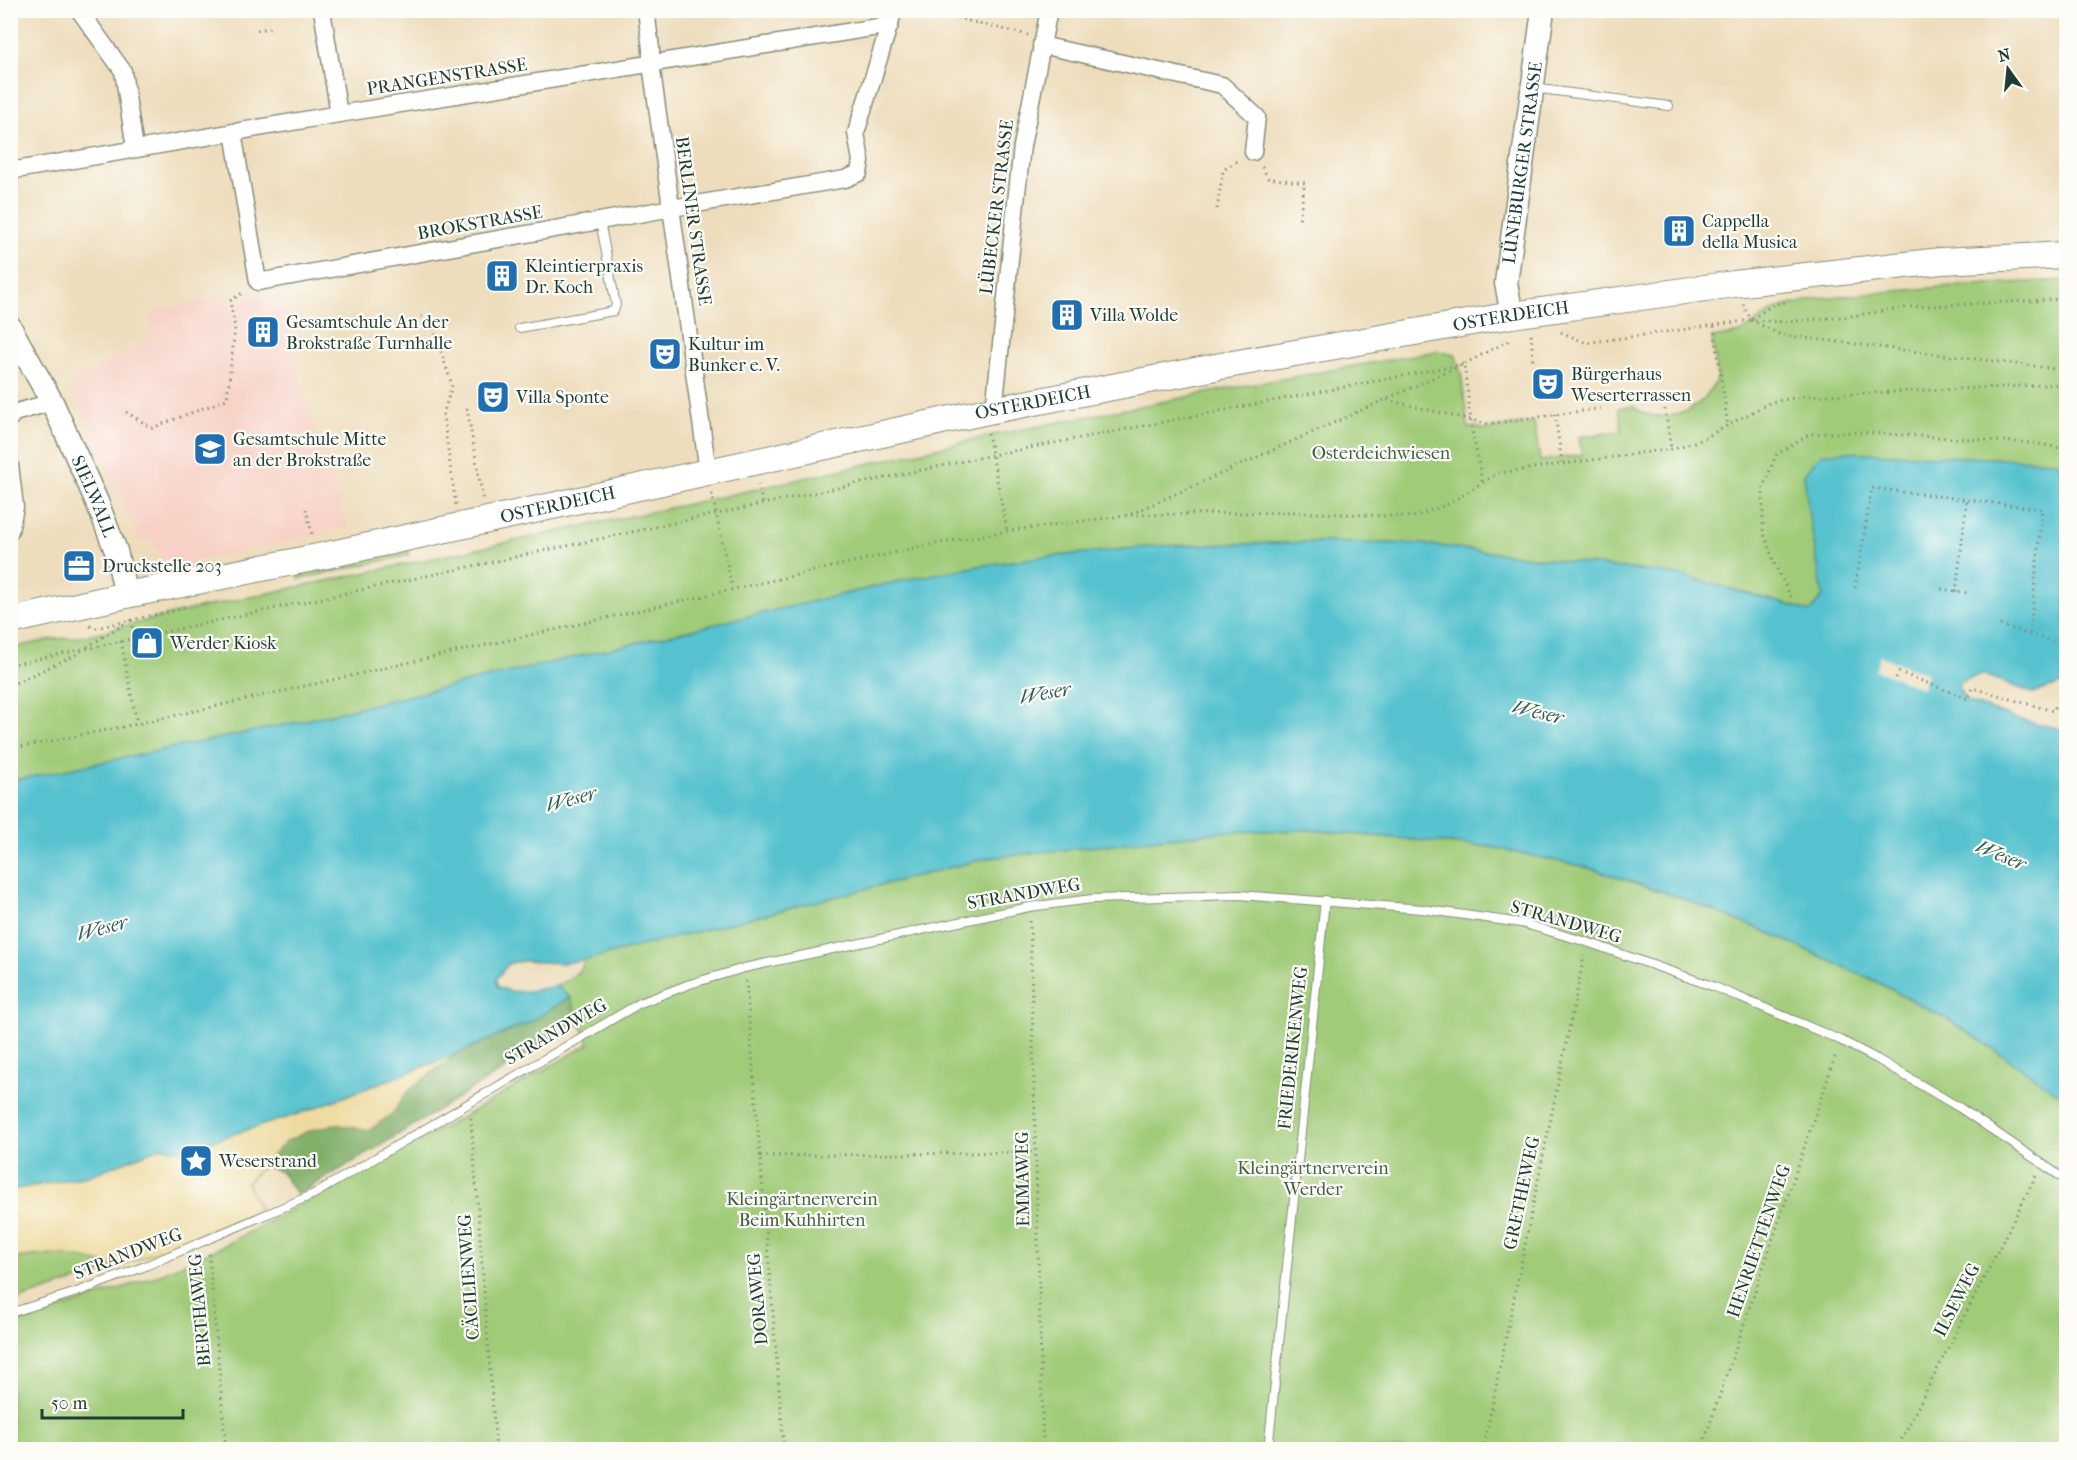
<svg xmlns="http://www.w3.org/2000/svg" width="2077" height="1460" viewBox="0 0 2077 1460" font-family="'IM FELL French Canon',serif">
  <rect width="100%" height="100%" fill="#fdfcf7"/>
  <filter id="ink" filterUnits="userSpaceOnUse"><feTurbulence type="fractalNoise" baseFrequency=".0167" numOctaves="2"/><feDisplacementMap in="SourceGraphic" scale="12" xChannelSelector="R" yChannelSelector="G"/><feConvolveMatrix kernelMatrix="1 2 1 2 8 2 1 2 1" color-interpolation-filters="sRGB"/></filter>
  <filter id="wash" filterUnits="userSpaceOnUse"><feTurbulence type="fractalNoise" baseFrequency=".008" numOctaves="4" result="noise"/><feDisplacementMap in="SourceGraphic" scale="24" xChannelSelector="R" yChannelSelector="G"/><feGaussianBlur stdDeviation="1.35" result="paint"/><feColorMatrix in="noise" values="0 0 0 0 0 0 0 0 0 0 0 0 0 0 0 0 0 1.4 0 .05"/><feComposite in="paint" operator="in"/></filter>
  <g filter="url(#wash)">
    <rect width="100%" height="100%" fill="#eeddbc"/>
    <!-- built -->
    <polygon fill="#f7d1c6" points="281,294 293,362 348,528 176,566 170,564 163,558 149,539 140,542 108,472 72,383 153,337 149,312 232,296 234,303"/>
    <!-- green -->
    <g fill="#a0cb78" stroke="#608456" stroke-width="1.5">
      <path d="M 2066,280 L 2066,470 L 2055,461 L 1842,452 L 1821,454 L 1808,508 L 1823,596 L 1810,612 L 1796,607 L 1679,575 L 1422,544 L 1319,542 L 1158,546 L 1035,558 L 985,565 L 904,580 L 289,724 L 11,781 L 11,648 L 53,639 L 80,637 L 194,609 L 721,497 L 994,435 L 1227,389 L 1437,351 L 1455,354 L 1461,373 L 1468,428 L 1476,427 L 1483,430 L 1534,422 L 1540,461 L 1582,455 L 1579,437 L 1622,431 L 1619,408 L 1633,406 C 1651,423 1685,418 1702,400 C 1709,394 1713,385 1718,377 L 1712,338 L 1741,333 L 1775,309 L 1818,298 L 1952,286 Z"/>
      <polygon points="408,550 409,555 299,579 298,573"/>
      <path d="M 1309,830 L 1490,847 L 1586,867 L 1682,898 L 1766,932 L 1875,981 L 1947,1019 L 2012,1061 L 2066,1099 L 2066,1449 L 11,1450 L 11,1323 L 79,1303 L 156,1276 L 221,1247 L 459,1119 L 589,1044 L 570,997 L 556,986 C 568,980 581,973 585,960 L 988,858 L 1223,832 Z"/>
      <polygon points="54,1254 92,1259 116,1268 11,1302 10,1259"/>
    </g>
    <!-- forest -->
    <polygon fill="#80af68" stroke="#50764e" stroke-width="1.5" points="570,997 579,1023 391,1139 297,1195 281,1172 262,1165 285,1142 306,1132 334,1124 369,1130 393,1113 407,1092 454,1055 532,1021"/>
    <!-- sand -->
    <path fill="#eeda9e" stroke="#868c69" stroke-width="1.5" d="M 454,1055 L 407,1092 L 393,1113 L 369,1130 L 334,1124 L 306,1132 L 285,1142 L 247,1183 L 260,1210 L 116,1268 C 80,1254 48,1252 11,1259 L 11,1190 L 88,1176 L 162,1147 L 182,1150 L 298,1114 Z"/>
    <!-- water -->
    <path fill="#56c2cf" stroke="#3a8082" stroke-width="1.5" d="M 1842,452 L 2055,461 L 2066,470 L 2066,647 L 2063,684 L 2032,693 L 1982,674 L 1959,683 L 1960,691 L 1966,701 L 2016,719 L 2066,730 L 2066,1099 L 2012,1061 L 1947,1019 L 1875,981 L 1766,932 L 1682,898 L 1586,867 L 1490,847 L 1310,830 L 1223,832 L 988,858 L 585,960 L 562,963 L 524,961 L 509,963 L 497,978 L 497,986 C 514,997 538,989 556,986 L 570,997 L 532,1021 L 454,1055 L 298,1114 L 182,1150 L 162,1147 L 88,1176 L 11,1190 L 11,781 L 289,724 L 904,580 L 985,565 L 1035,558 L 1158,546 L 1319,542 L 1422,544 L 1679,575 L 1796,607 L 1810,612 L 1823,596 L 1808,508 L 1804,474 L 1821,454 Z"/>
    <!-- pier -->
    <polygon fill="#eeddbc" points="1880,656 1927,674 1922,688 1875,670"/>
  </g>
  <g filter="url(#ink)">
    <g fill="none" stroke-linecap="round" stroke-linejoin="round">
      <!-- lane casing -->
      <g stroke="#868d78" stroke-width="10">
        <g id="lane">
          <polyline points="1533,88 1669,106"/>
          <polyline points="519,328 614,311 616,305 600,221"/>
          <polyline points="10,1313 77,1292 143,1267 314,1194 640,1003 690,984 744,968 1029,907 1092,899 1239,895 1422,909 1521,923 1587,942 1715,987 1840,1040 1877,1059 1960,1108 2066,1180"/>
          <polyline points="1268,1450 1325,900"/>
        </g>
      </g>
      <!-- street casing -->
      <g stroke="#868d78" stroke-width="19">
        <g id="street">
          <polyline points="79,10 123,71 135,148"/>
          <polyline points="322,10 339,114"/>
          <polyline points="646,10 651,49 651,64 708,472"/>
          <polyline points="1041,45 1222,85 1257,117 1253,152"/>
          <polyline points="233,132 258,282 672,208 845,179 859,173 861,161 856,133 894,10"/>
          <polyline points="10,171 339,114 890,25"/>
          <polyline points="994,410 1022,146 1049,10"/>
          <polyline points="10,418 14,413 52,402"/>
          <polyline points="10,465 15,507 10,531"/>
        </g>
      </g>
      <!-- secondary casing -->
      <g stroke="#868d78" stroke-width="25">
        <g id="secondary">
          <path id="s1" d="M 1512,315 L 1506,283 L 1543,10"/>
          <path id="s2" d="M 10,327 L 52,402 L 97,502 L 116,551 L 126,595"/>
        </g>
      </g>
      <!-- primary casing -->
      <g stroke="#868d78" stroke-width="28">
        <g id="primary">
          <path id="s3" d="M 10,621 L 126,595 L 318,557 L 983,412 L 1221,366 L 1512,315 L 1734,284 L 1941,261 L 2066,255"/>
        </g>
      </g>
      <!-- path -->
      <g stroke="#868d78" stroke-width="3" stroke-dasharray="1.5 4.5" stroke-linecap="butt">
        <polyline points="934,10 969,21 1028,35"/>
        <polyline points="257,30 270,28"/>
        <polyline points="1262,167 1268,178 1305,183 1299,220"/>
        <polyline points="1217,209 1223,170 1239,160"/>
        <polyline points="1743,304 1751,320 1781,335 2066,370"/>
        <polyline points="421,316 432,324 452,385 443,415 456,506"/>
        <polyline points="1752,319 1772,305 1786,302"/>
        <polyline points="1714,326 1728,426"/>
        <polyline points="1561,332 1586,343 1751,320 1785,322 1852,316 1909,307 2066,299"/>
        <polyline points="1531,334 1533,361"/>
        <polyline points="1387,400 1488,424 1604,408"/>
        <polyline points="1664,403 1671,448"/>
        <polyline points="467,408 483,500"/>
        <polyline points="126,412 152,428 227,399 235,328 230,301 244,292"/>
        <polyline points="1555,414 1562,463"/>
        <polyline points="988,433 1007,531"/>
        <polyline points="758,484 763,504"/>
        <polyline points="712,494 732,588"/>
        <polyline points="306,509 313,538"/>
        <polyline points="1131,514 1464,364 1512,339"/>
        <polyline points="1855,588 1872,488 2042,509 2030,633"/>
        <polyline points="1941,589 1970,593"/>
        <polyline points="1956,592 1967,500"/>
        <polyline points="1791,597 1775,565 1763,531 1763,488 1776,455 1810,434 1857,432 2032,443 2066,449"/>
        <polyline points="131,620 134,637"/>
        <polyline points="2000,625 2066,646"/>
        <polyline points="90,626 96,628 181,609 185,606"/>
        <polyline points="121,641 137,724"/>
        <polyline points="87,647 127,622"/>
        <polyline points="10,665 992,455 1464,364 1472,430 1482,481"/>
        <polyline points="1896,678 1899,672 1968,699 1972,688 2053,711 2056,705 2066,706"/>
        <polyline points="10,685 74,656 81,651"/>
        <polyline points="10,749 137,724 929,545 1007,531 1130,515 1291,512 1413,517 1448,504 1498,473 1671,449 1701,440 1771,402 1805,396 2066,384"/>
        <polyline points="1030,921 1043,1450"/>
        <polyline points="746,981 784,1450"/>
        <polyline points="471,1118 496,1450"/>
        <polyline points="760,1156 1036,1152"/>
        <polyline points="209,1254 226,1450"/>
        <polyline points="1483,1450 1584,956"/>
        <polyline points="1701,1450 1836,1054"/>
        <polyline points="1896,1450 2036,1176"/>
        <polyline points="2065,1450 2066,1446"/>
      </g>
      <!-- lane -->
      <use href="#lane" stroke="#fff" stroke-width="8"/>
      <!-- street -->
      <use href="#street" stroke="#fff" stroke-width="16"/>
      <!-- secondary -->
      <use href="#secondary" stroke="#fff" stroke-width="22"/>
      <!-- primary -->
      <use href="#primary" stroke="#fff" stroke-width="26"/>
    </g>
  </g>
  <!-- icons -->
  <defs>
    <g id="building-square" transform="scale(1.725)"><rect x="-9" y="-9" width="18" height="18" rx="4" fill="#1f6fb2" stroke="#fdfcf7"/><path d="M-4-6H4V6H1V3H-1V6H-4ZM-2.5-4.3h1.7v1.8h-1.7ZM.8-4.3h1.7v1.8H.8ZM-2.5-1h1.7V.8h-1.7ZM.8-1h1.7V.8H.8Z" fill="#fff"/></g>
    <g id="theatre-square" transform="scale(1.725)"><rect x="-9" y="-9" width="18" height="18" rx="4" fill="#1f6fb2" stroke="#fdfcf7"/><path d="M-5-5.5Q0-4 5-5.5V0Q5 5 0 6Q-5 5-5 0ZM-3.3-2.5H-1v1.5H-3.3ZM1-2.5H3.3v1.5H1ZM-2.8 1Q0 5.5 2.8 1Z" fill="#fff"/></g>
    <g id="school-square" transform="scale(1.725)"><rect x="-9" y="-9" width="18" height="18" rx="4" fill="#1f6fb2" stroke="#fdfcf7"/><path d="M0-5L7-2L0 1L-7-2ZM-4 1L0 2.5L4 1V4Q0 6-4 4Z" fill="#fff"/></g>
    <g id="office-square" transform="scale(1.725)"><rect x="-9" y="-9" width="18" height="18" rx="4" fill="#1f6fb2" stroke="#fdfcf7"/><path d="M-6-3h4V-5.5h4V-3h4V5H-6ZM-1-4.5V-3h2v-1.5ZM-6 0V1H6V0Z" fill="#fff"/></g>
    <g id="shop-square" transform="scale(1.725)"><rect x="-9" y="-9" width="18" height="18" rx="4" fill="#1f6fb2" stroke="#fdfcf7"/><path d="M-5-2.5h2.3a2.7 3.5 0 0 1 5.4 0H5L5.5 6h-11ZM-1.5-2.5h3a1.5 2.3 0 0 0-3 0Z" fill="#fff"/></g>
    <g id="sight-square" transform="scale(1.725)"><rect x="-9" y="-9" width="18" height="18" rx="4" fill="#1f6fb2" stroke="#fdfcf7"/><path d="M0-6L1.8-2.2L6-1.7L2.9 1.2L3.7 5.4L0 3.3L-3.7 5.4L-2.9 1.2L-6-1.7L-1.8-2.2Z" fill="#fff"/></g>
  </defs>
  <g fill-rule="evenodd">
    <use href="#building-square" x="1679" y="231"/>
    <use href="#building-square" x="502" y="276"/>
    <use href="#building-square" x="1067" y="315"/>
    <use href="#building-square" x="263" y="332"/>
    <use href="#theatre-square" x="665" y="354"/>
    <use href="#theatre-square" x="1548" y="384"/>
    <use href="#theatre-square" x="493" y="397"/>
    <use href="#school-square" x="210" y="449"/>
    <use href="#office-square" x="79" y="566"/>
    <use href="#shop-square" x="147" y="643"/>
    <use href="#sight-square" x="196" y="1161"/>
  </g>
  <g text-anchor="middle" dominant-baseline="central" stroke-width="4.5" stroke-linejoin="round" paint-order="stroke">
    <!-- street labels -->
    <g font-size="18" fill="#1f3d34" stroke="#fdfcf7">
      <text transform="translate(447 77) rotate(-9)">PRANGENSTRASSE</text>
      <text stroke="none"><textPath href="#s1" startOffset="154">LÜNEBURGER STRASSE</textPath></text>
      <text transform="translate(997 207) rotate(-83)">LÜBECKER STRASSE</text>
      <text transform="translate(693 221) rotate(82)">BERLINER STRASSE</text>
      <text transform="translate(480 223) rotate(-10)">BROKSTRASSE</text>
      <text stroke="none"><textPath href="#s3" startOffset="1532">OSTERDEICH</textPath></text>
      <text stroke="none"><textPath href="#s3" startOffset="1046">OSTERDEICH</textPath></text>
      <text stroke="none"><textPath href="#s2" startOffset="189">SIELWALL</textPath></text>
      <text stroke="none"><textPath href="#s3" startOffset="560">OSTERDEICH</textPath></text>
      <text transform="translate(1024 894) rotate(-10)">STRANDWEG</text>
      <text transform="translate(1566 922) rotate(16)">STRANDWEG</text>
      <text transform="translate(556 1032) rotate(-30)">STRANDWEG</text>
      <text transform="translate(1293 1048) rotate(-84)">FRIEDERIKENWEG</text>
      <text transform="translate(1023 1179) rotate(-91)">EMMAWEG</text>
      <text transform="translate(1522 1193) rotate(-78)">GRETHEWEG</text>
      <text transform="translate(1759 1241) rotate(-71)">HENRIETTENWEG</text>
      <text transform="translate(128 1254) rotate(-21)">STRANDWEG</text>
      <text transform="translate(469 1277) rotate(-94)">CÄCILIENWEG</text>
      <text transform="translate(758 1299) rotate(-95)">DORAWEG</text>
      <text transform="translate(1957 1300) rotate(-63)">ILSEWEG</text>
      <text transform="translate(200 1310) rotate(-95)">BERTHAWEG</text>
    </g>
    <!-- poi labels -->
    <g font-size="18" fill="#1f3d34" stroke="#fdfcf7" text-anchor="start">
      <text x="1702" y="221">Cappella<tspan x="1702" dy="21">della Musica</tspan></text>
      <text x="525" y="266">Kleintierpraxis<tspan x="525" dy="21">Dr. Koch</tspan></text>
      <text x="1090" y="315">Villa Wolde</text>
      <text x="286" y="322">Gesamtschule An der<tspan x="286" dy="21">Brokstraße Turnhalle</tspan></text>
      <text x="688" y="344">Kultur im<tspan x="688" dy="21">Bunker e. V.</tspan></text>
      <text x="1571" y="374">Bürgerhaus<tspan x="1571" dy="21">Weserterrassen</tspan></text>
      <text x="516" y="397">Villa Sponte</text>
      <text x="233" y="439">Gesamtschule Mitte<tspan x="233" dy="21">an der Brokstraße</tspan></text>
      <text x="102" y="566">Druckstelle 203</text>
      <text x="170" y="643">Werder Kiosk</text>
      <text x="219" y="1161">Weserstrand</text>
    </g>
    <!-- park labels -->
    <g font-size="18" fill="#3f6045" stroke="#fdfcf7">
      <text x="1381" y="453">Osterdeichwiesen</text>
      <text x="1313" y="1168">Kleingärtnerverein<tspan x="1313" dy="21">Werder</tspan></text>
      <text x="802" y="1199">Kleingärtnerverein<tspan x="802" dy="21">Beim Kuhhirten</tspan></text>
    </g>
    <!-- water labels -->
    <g font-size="20" font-style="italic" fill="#2d5e5b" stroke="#fdfcf7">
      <text transform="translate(1045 693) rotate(-10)">Weser</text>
      <text transform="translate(1538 712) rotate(13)">Weser</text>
      <text transform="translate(571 799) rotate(-15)">Weser</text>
      <text transform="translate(2001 855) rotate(22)">Weser</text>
      <text transform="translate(102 928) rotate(-15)">Weser</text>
    </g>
  </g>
  <!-- margin -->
  <rect width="2077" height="1460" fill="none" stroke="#fdfcf7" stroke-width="36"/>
  <!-- north arrow -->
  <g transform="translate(2008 69) rotate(345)" stroke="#fdfcf7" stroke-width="4.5" paint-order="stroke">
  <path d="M0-4.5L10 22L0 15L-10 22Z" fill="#1f3d34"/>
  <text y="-9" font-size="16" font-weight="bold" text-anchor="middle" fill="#1f3d34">N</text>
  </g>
  <!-- scale -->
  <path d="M42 1409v9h141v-9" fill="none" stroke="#1f3d34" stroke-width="3"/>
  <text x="51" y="1409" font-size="18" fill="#1f3d34" stroke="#fdfcf7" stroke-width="4.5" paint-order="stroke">50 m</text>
</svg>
